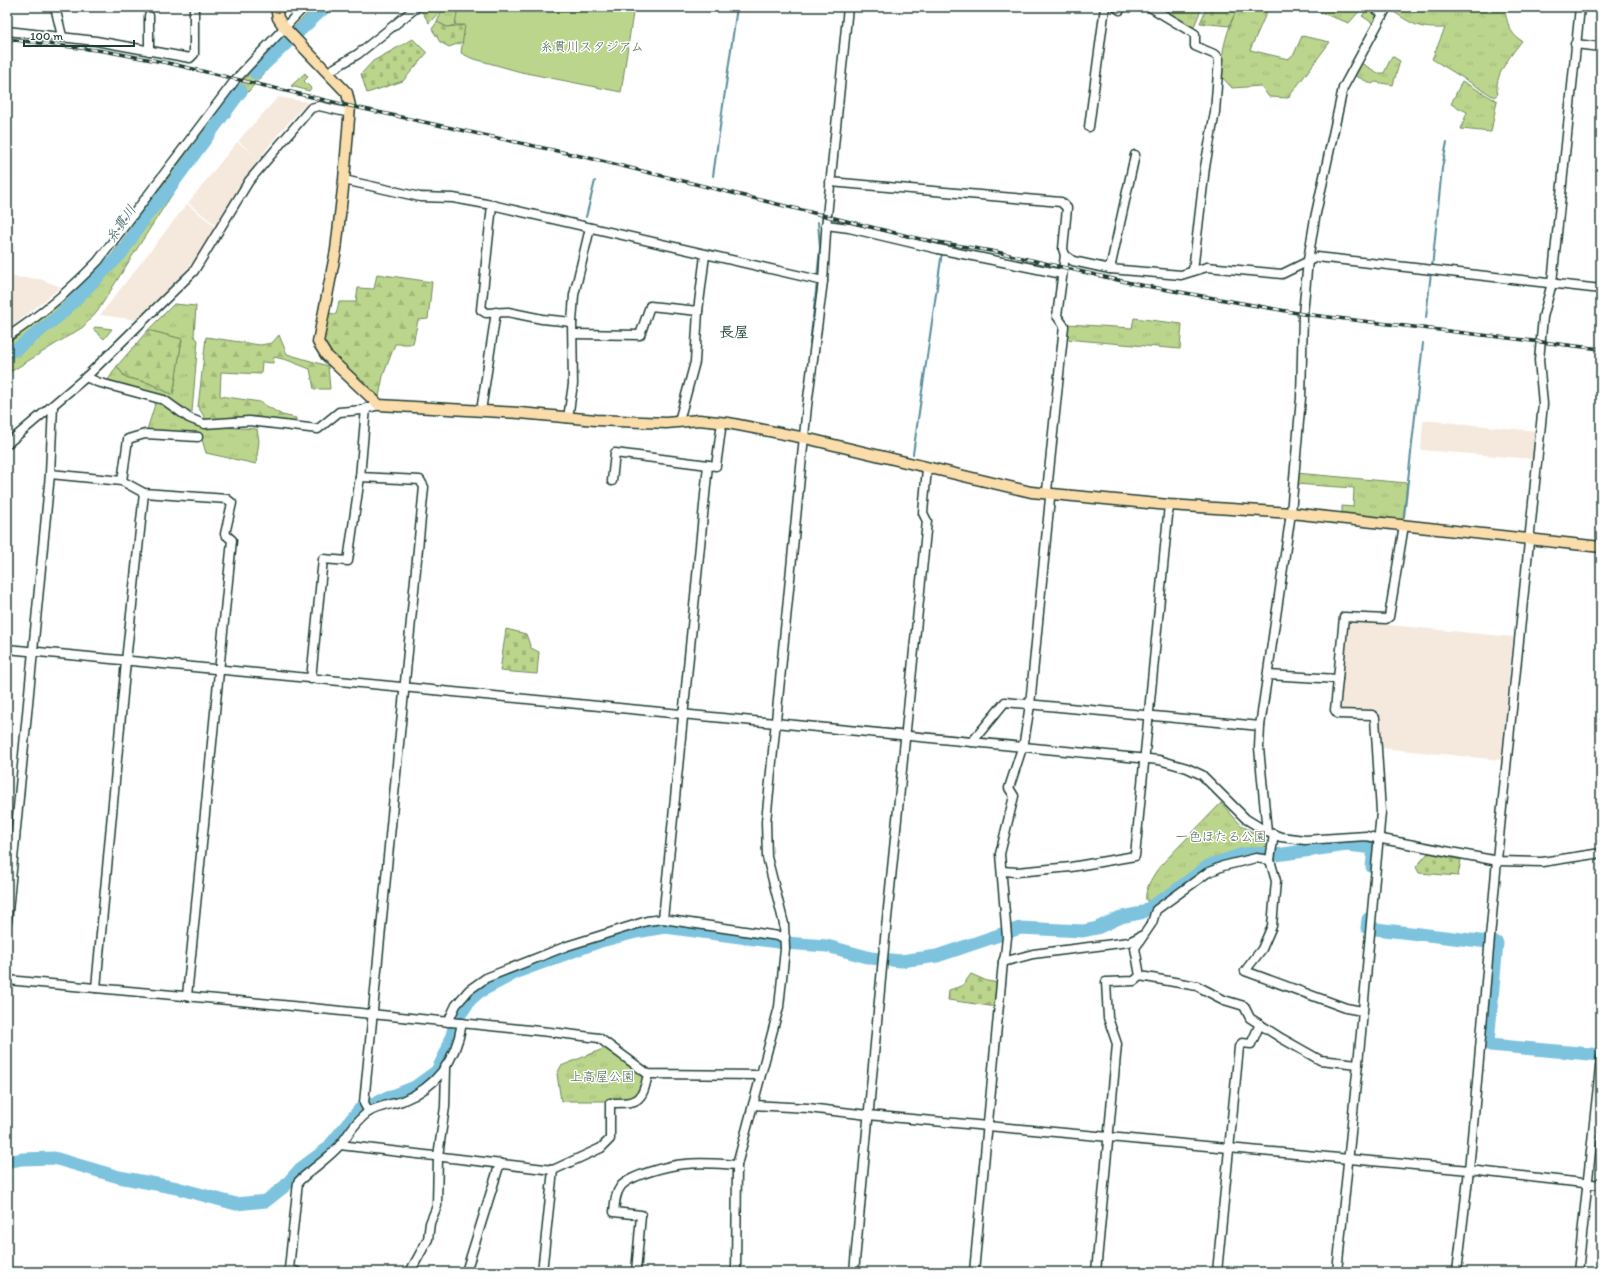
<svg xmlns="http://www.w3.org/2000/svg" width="1608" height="1279" viewBox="0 0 1608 1279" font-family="Itim,'Klee One',sans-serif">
  <defs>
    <pattern id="grass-tufts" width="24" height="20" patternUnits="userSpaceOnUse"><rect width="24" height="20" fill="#bcd58c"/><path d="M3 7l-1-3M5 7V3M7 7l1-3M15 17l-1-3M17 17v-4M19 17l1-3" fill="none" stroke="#a1b879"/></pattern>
    <pattern id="forest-firs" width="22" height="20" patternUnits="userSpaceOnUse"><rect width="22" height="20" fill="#bcd58c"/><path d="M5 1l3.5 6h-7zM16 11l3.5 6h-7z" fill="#a1b879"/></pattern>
    <pattern id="cemetery-stones" width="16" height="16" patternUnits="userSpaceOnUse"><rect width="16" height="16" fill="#bcd58c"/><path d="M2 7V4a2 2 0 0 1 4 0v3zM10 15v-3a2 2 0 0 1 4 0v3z" fill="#a1b879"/></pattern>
  </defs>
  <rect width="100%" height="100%" fill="#fff"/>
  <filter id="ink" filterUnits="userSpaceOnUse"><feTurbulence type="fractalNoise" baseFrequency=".025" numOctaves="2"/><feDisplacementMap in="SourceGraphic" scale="8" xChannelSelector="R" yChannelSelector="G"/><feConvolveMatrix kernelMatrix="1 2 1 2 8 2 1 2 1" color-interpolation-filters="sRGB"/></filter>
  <g filter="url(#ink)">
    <!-- built -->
    <g fill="#f5e9dd">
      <polygon points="7,51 11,53 13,277 40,279 61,287 7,331"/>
      <polygon points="278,97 308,102 279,133 260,158 217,226 188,203 237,142 255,155 238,141"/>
      <polygon points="187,204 216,227 195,259 166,294 137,320 100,315"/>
      <polygon points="1423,420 1537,431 1535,459 1421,450"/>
      <polygon points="1349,621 1513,637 1501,760 1381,748 1379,713 1342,711 1339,707 1346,623"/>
    </g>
    <!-- grass -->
    <g fill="url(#grass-tufts)" stroke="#6e8960">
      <path d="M 314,7 L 335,7 C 323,17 311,26 300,36 C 217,116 158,216 97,312 L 83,327 L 7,374 L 7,339 L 68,297 L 110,257 L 198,137 L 252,70 Z"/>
      <polygon points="425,7 458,7 455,25 447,27 437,22 443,8 429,23 421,10"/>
      <polygon points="1155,7 1202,7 1193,29"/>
      <path d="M 1238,7 L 1269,7 L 1250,50 L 1288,59 L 1294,54 L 1302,36 L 1330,42 L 1288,98 L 1269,97 L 1261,86 L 1232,88 L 1221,76 C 1221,50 1227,30 1238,7 Z"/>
      <polygon points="1313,7 1363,7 1349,23 1313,10"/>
      <polygon points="1369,7 1383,8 1374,24 1362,16"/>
      <path d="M 1390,7 L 1504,7 C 1507,21 1509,34 1522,41 C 1512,54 1492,77 1498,94 L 1494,97 L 1432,59 L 1445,28 C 1416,29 1413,24 1389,9 Z"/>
      <polygon points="1392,56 1400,61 1393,85 1375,82 1372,84 1354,75 1361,63 1378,73 1384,73"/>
      <polygon points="305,73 308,77 304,81 311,88 309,91 291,86"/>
      <polygon points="1462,81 1497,101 1491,132 1461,129 1467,112 1451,104"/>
      <polygon points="174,304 196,306 194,336 198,340 192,412 167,398 108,380 117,366 125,377 149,383 173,395 182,339 148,330"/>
      <polygon points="1134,318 1182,324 1180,349 1065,339 1067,324 1132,328"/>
      <polygon points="95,327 112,329 104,339 93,329"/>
      <polygon points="156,401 164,402 201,426 257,429 259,441 256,464 206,453 201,436 147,430"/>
      <polygon points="1296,473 1407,483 1403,520 1342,513 1342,506 1353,507 1354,488 1295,484"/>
      <path d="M 1221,803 L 1241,825 L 1266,841 L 1268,846 L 1242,852 L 1202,867 L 1169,894 L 1151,902 L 1146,900 C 1144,889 1154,874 1160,866 Z"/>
      <polygon points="608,1047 640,1074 643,1079 641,1093 631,1101 561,1101 557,1074 561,1066"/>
    </g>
    <!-- forest -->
    <g fill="url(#forest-firs)" stroke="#6e8960">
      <path d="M 377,274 L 432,282 L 428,319 L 418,320 L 413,344 L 395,344 L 383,376 L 379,397 C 355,382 338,364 321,341 L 324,313 L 336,314 L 339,302 L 356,302 L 358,288 L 374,289 Z"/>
      <polygon points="148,330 182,339 173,395 149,383 125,377 117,366"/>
      <polygon points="279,335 287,354 328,366 330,389 314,389 310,369 287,360 274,357 273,363 262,362 261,374 221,372 220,396 260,402 282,415 296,418 296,424 207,421 198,407 206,337 260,345 272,343"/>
    </g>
    <!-- cemetery -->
    <g fill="url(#cemetery-stones)" stroke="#6e8960">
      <polygon points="1207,7 1238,7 1229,26 1200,23"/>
      <polygon points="437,22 447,27 465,25 463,42 449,47 440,42 432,29"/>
      <polygon points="413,39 427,53 403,81 367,93 361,74 373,61"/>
      <polygon points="506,629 526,634 531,648 539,652 537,674 500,671"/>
      <polygon points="1428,853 1461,860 1458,876 1419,873 1416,867"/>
      <polygon points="971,974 987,981 999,983 997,1007 948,1000 949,990 962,986"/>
    </g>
    <!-- pitch -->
    <polygon fill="#bcd58c" stroke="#6e8960" points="458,7 634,7 621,92 521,72 471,58 461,53 465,25 455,25"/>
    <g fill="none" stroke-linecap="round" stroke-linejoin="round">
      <!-- stream -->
      <g stroke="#578d9a" stroke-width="2">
        <polyline points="713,176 737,7"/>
        <polyline points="586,217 595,181"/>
        <polyline points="1432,268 1442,168 1447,142"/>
        <polyline points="817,278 820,248 818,222"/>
        <polyline points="1055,304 1057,278"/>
        <polyline points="1426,318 1431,272"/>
        <polyline points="810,343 817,282"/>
        <polyline points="913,454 942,252"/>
        <polyline points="1404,517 1423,343"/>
      </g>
      <!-- river -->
      <g stroke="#7dc3de" stroke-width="13">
        <polyline points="255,73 325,7"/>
        <polyline points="7,353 18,348 60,315 121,254 146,216 171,186 241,91"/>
        <polyline points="1368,919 1367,928 1497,943 1488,1043 1490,1045 1601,1055"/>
        <polyline points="7,1162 22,1159 54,1158 119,1177 177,1188 236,1204 266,1201 285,1186 300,1169 327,1149 360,1109 415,1087 437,1071 447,1051 457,1019 470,1000 479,992 517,972 601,941 636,932 665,927 785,943 827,946 871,958 901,961 937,956 1020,928 1083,931 1097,928 1121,917 1141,913 1174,892 1208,866 1243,854 1256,853 1276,855 1347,845 1374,848 1372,867"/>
      </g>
      <!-- minor casing -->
      <g stroke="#1f3d34" stroke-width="11">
        <g id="minor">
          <polyline points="55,7 62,36"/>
          <polyline points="1116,7 1120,10 1122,7"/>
          <polyline points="1150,7 1195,34 1195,46 1216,55 1219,59 1215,112 1205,167 1193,271"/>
          <polyline points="1373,7 1383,14"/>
          <polyline points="149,16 149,51"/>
          <polyline points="7,31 96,41 190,58 194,54 194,7"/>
          <polyline points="1575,44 1601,47"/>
          <polyline points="328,72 358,54 417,7"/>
          <polyline points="1089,127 1105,7"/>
          <polyline points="344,180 420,197 453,198 492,205 823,281"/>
          <polyline points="830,182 1061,202 1067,208 1063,249 1065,255 1057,316 1064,326 1047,491 1050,498 1030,705 1024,742 1009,788 1014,796 1000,854 1007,937 1005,956 1003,962 974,1272"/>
          <polyline points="492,205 481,310 486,313 508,312 542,319 572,322"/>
          <polyline points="826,225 849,228 938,249 1062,274"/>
          <polyline points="1065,255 1073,261 1110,269 1181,275 1207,267 1282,274 1317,257 1601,289"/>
          <polyline points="1110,269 1135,155"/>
          <polyline points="573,334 640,335 650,306 698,311"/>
          <path d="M 7,337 C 40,316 71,289 98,261 L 236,79 L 304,7"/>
          <polyline points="86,377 97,382 164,400 189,418 204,424 249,421 318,429 339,412 362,410 379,405"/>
          <polyline points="481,411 496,312"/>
          <polyline points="568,418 573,384 572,322 574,295 590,228"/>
          <polyline points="679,421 695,362 698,311 705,255"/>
          <polyline points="7,444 86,377 194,271 249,181 311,108 319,106 350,113"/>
          <polyline points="50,474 122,481 144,493 227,499 232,503 225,534 232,540 187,996"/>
          <polyline points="360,477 420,480 424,487 364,1103 369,1112"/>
          <polyline points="122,481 128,439 145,434 198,437"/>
          <polyline points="612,481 615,453 716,466 722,422"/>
          <polyline points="7,649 1159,760 1187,768 1202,775 1246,819 1267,832 1281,837 1305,840 1366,836 1498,861 1542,862 1601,853"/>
          <polyline points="1268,675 1338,679"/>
          <polyline points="311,679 323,559 348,561 360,477 366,408"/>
          <polyline points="972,742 1005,702 1260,726"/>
          <polyline points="1267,832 1259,748 1260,726 1291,513 1301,398 1303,314 1308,260 1315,218 1343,88 1387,7"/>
          <polyline points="1274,834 1270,860 1276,881 1272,926 1262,949 1245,971 1346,1008 1362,1011"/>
          <polyline points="1002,871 1017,872 1071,867 1135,856 1169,505"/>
          <polyline points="663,919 708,465"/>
          <polyline points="7,922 50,474 53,406"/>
          <polyline points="1003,962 1033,954 1129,942 1143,935"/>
          <polyline points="1140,976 1135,948 1152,923 1156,910 1207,873 1223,866 1256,858 1270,860"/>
          <polyline points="7,980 282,1005 559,1033 599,1038 648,1074 760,1075"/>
          <polyline points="96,988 126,661 144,493"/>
          <polyline points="448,1022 456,1005 469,990 486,978 567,946 647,921 663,919 785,937"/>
          <polyline points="753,1105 808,1108 868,1115 1469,1170 1601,1185"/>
          <path d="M 340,1145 L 553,1170 L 601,1148 L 610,1139 L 610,1103 C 638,1103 642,1103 648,1074"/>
          <path d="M 297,1272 L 289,1269 L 298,1182 C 311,1169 328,1159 340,1145 C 350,1133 353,1124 367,1113 C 377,1106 390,1105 402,1101 C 437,1087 456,1060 462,1023"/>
          <polyline points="410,1272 428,1239 430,1223 437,1206 438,1156 445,1107 446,1068"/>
          <polyline points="466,1272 500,1163"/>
          <polyline points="542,1272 553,1170"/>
          <path d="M 636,1272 L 641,1215 L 614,1212 C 615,1203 615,1194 621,1186 C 631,1175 670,1165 685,1164 C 702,1162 720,1164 737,1165"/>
          <polyline points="736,1272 737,1165 779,1007 785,949 784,924 767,857 766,822 807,406 823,281 827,216 848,7"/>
          <polyline points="854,1272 882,968 927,521 923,513 927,468"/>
          <polyline points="1096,1272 1117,1044 1108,1018 1106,982 1134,981 1140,976 1197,986 1224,1000 1244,1006 1250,1018 1281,1038 1320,1060 1358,1064"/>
          <polyline points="1217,1272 1239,1047 1242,1043 1251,1044 1260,1024"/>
          <polyline points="1337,1272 1361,1033 1381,812 1375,718 1372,715 1338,714 1335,710 1344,617 1386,619 1389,617 1404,525"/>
          <polyline points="1457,1272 1469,1170 1500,827 1543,404 1539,360 1543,317 1552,283 1580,7"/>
          <polyline points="1578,1272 1601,1058"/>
        </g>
      </g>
      <!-- major casing -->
      <g stroke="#1f3d34" stroke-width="13">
        <polyline id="major" points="276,7 278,18 284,27 347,93 350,106 344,180 336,250 318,342 326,355 379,405 520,413 596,420 666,423 699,420 728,423 805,438 1031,492 1169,505 1291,513 1601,547"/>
      </g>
      <!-- minor -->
      <use href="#minor" stroke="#fff" stroke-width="8"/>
      <!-- major -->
      <use href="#major" stroke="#fbddab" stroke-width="10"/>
      <!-- rail casing -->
      <g stroke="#1f3d34" stroke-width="3.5">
        <polyline id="rail" points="7,39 104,51 168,63 350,106 585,157 920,239 997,252 1135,284 1303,314 1601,349"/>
      </g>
      <!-- rail -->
      <use href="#rail" stroke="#fff" stroke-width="2" stroke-dasharray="6" stroke-linecap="butt"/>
    </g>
  </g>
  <g text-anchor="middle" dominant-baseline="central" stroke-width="3" stroke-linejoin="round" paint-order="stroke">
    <!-- park labels -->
    <g font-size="13" fill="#46634a" stroke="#fff">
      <text x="592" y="46">糸貫川スタジアム</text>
      <text x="1221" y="836">一色ほたる公園</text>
      <text x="602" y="1076">上高屋公園</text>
    </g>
    <!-- water labels -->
    <g font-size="14" font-style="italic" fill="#365e5e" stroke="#fff">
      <text transform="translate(121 224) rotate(-56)">糸貫川</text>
    </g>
    <!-- quarter labels -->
    <g font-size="15" font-weight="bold" fill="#1f3d34" stroke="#fff">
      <text x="734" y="332">長屋</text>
    </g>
  </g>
  <!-- margin -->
  <rect width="1608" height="1279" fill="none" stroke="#fff" stroke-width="24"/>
  <rect x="12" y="12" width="1584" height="1255" fill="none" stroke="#1f3d34" stroke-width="1.5" filter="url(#ink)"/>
  <!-- scale -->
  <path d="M24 40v6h110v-6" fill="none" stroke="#1f3d34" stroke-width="2"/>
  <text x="30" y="40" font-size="12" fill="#1f3d34" stroke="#ffffff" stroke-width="3" paint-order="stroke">100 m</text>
</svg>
